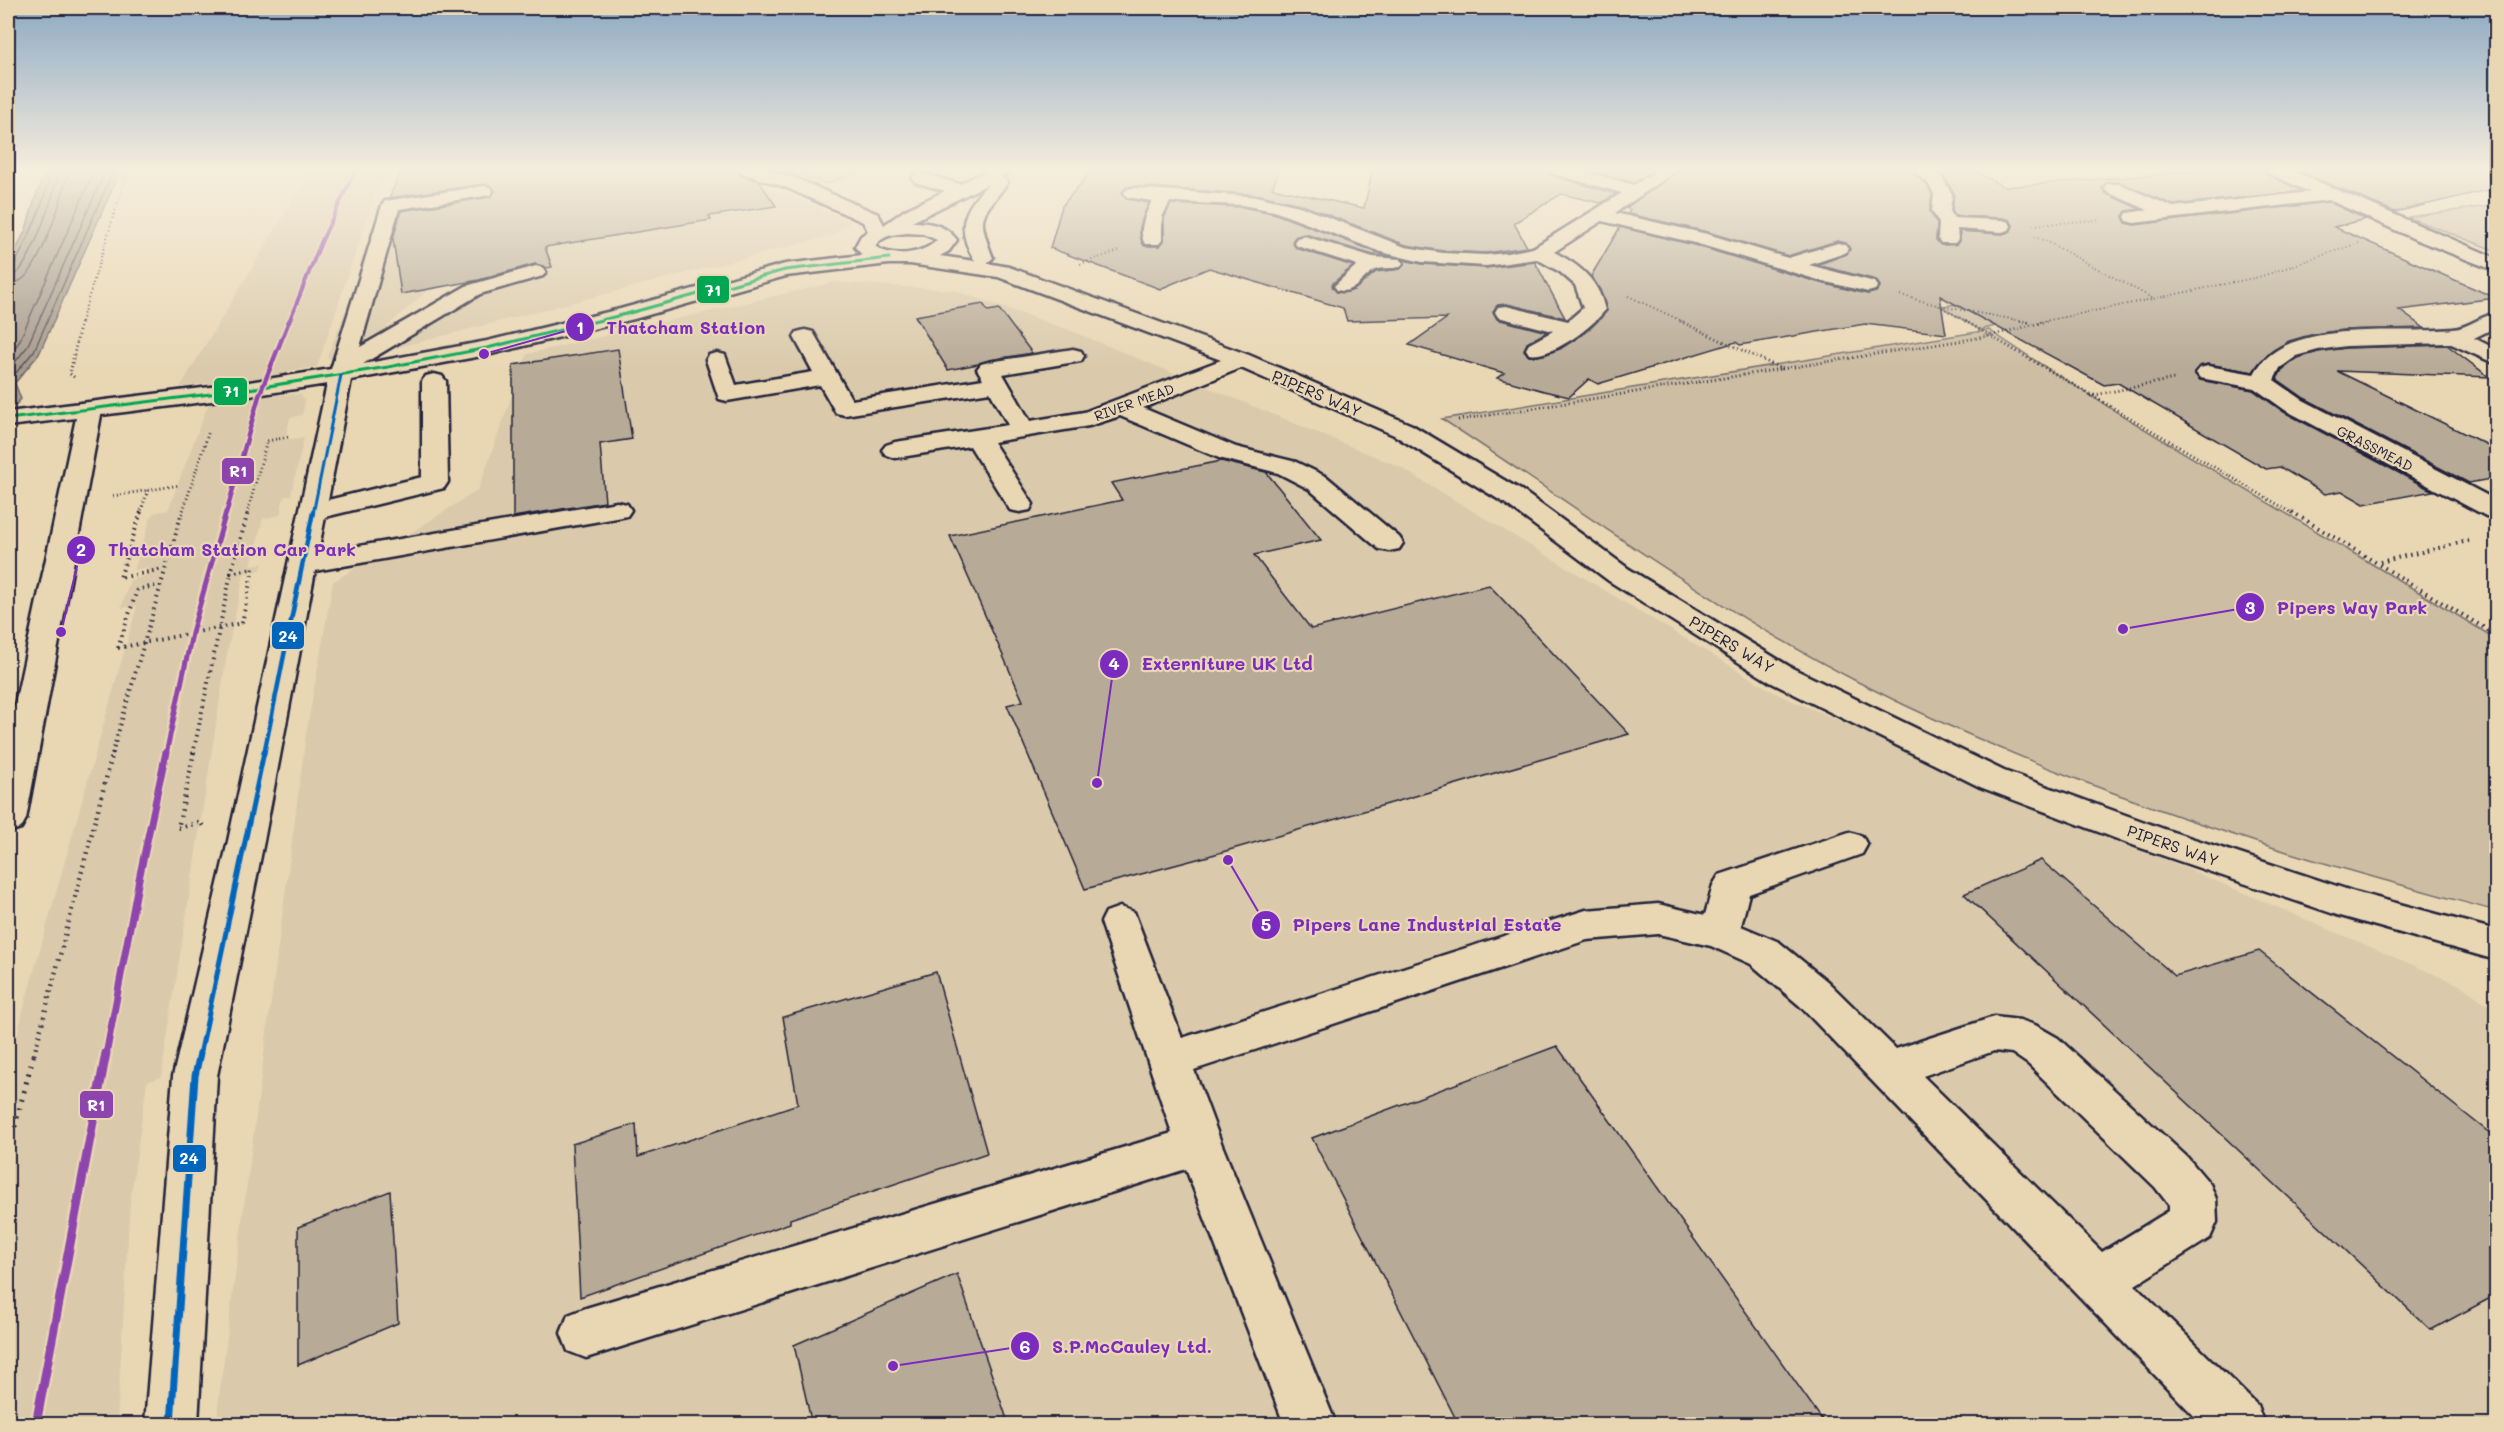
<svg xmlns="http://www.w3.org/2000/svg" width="2504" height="1432" viewBox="0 0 2504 1432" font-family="Mali,sans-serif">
  <rect width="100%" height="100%" fill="#e9d7b4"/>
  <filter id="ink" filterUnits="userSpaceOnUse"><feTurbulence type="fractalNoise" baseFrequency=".0167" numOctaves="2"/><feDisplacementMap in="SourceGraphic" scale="12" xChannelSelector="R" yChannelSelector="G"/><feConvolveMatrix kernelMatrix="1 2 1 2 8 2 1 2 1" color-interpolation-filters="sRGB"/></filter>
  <g filter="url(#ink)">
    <!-- built -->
    <g fill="#dacaab">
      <polygon points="312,169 390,169 375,195 317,367 288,371 280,395 301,394 305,402 302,415 290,418 285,440 304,437 291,495 284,497 280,515 263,519 251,565 263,563 261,570 244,574 227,654 161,1077 147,1082 130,1203 117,1424 8,1424 8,1074 26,999 137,606 121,608 130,580 145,576 147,567 134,570 151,517 153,513 168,510 205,412 220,382 180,387"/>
      <polygon points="402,169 587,169 607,213 745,178 850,221 834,235 396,348 399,325 474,282 508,276 429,289 343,366 327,357"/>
      <polygon points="835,282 953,290 1069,330 1398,466 1779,695 2462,986 2496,1011 2496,1424 217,1424 218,1405 306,734 333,582 478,490 527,354"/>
    </g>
    <!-- green -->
    <g fill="#ccbda3" stroke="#77706f" stroke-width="1.5">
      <polygon points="800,169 843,169 857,173 826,184 790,172"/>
      <polygon points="2496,205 2496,251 2408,217"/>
      <polygon points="2114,290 2120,294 1980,330 1940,306"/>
      <path d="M 1989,330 C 2153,440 2328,535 2496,639 L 2496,911 C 2427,892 2356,873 2287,852 C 2141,806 1997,753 1860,683 C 1713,608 1580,509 1442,419 Z"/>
    </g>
    <!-- water -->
    <polygon fill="#a5998b" stroke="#71696b" stroke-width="1.5" points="40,169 118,169 114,185 39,354 15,383 21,399 8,413 8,267 26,229 37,192 46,173"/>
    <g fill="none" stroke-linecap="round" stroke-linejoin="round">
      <!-- shore -->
      <g stroke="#56525b" stroke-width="1.5">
        <path d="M 8,267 L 15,264 C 28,238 48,198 50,169"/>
        <path d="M 8,275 C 13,275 17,274 20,270 C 35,251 55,193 59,169"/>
        <path d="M 8,284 C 15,283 20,282 25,277 C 42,261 65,193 68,169"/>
        <polyline points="8,357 19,342 95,169"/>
        <polyline points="8,371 27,347 101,181 104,169"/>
        <polyline points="8,404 14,397 10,380 34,351 108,183 112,169"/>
      </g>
    </g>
    <!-- building -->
    <g fill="#b7aa96" stroke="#22223b" stroke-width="1.5">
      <polygon points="402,169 736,169 740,175 759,181 776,206 709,216 711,220 545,247 552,267 546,268 535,264 479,280 401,294 393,239 401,211 490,197 495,191 492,186 484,184 389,198"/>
      <polygon points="1093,169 1280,169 1272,188 1364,208 1373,169 1546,169 1550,175 1616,194 1601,203 1561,194 1514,223 1527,247 1486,253 1443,251 1406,245 1300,204 1261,195 1133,186 1127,187 1122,192 1127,199 1149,203 1140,228 1141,239 1145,246 1159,246 1164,241 1164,218 1171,204 1242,207 1273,213 1387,256 1373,255 1305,234 1295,237 1292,242 1296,248 1353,266 1332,284 1337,292 1354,290 1376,272 1400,269 1405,263 1403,260 1422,264 1486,268 1535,262 1565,318 1507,304 1498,305 1493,311 1497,319 1547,332 1527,343 1524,350 1529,356 1538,356 1560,349 1583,334 1607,311 1600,290 1591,276 1620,227 1694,245 1817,282 1867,294 1876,292 1880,287 1876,280 1817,265 1847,254 1850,249 1846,243 1837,241 1788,256 1708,232 1628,214 1630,210 1626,208 1681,169 1909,169 1926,184 1932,194 1930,211 1937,224 1936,240 1941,245 1957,244 1960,239 1960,231 2003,234 2011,231 2013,225 2010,220 2003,218 1955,216 1952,211 1954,193 1943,175 1935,169 1971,169 2004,187 2223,169 2263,169 2267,175 2302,191 2173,205 2120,182 2107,182 2102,188 2106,194 2140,209 2127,211 2123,216 2126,223 2134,225 2329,202 2366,219 2334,227 2496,298 2399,310 2424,328 2344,330 2315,334 2289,341 2268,354 2253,372 2208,364 2199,366 2194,372 2200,380 2253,390 2284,412 2433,491 2364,504 2342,491 2325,494 2280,467 2266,469 2118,383 2104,385 1940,296 1946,334 1865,324 1740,345 1736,342 1598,384 1589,379 1569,397 1544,391 1497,378 1504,373 1409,345 1447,318 1347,321 1343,308 1209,268 1160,289 1050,248 1062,206"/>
      <polygon points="1584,169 1655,169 1634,183"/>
      <polygon points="2294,169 2496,169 2496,188 2395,212"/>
      <polygon points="983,304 988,311 999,309 1032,353 989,360 978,364 948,370 915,316"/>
      <polygon points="2447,345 2489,377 2337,371 2496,449 2496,478 2469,483 2304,398 2277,379 2282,370 2298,358 2318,352 2346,348"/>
      <polygon points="618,349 632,439 600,444 605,502 513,517 513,365"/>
      <polygon points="1221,461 1266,472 1321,540 1254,555 1311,629 1489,585 1629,734 1205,857 1085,889 1007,705 1023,701 950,536 1122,500 1111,483"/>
      <polygon points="2041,860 2175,976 2259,951 2496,1138 2496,1295 2431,1330 1964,894"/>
      <polygon points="936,972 987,1153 790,1219 790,1223 580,1297 572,1144 636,1124 638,1157 798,1104 783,1017"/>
      <polygon points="1557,1046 1826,1425 1459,1425 1312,1138"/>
      <polygon points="390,1191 398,1323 298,1365 298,1227"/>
      <polygon points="957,1274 1009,1425 812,1425 794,1345"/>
    </g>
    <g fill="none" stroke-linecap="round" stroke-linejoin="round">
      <!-- minor casing -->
      <g stroke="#22223b" stroke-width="5">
        <g id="minor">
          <path d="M 738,169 L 765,169 L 797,179 L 878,214 L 884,225 L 905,210 L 945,191 L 915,182 L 912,178 L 915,174 L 921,173 L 960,184 L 990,169 L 1013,169 L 1001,177 L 1008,182 C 982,218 975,212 993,258 L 987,263 L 1009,267 L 1249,355 L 1412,425 L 1524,492 L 1629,569 L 1792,668 L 2004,771 L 2164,829 L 2355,892 L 2496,930 L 2496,960 L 2337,915 L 2138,847 L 1980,787 L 1770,682 L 1609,581 L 1506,504 L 1394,435 L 1241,368 L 1143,408 L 1236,447 L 1296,462 L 1327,477 L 1399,537 L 1403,543 L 1399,549 L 1389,551 L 1379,549 L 1309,489 L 1278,473 L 1219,458 L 1120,416 L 1089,426 L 993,442 L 1033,504 L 1030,510 L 1020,512 L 1010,510 L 970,446 L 895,458 L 886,455 L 882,450 L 886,445 L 895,442 L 1008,425 L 990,392 L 845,415 L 836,413 L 820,385 L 727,401 L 719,399 L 706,360 L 709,355 L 717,353 L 725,355 L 736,385 L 813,372 L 794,337 L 797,332 L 805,330 L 813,332 L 816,337 L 852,400 L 983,379 L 977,369 L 981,364 L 989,362 L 1073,349 L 1081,351 L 1084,356 L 1081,361 L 1003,374 L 1030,421 L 1084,412 L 1221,360 L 998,277 L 910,264 L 889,264 L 786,276 L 634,319 L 487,355 L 351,380 L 328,500 L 422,477 L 422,381 L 426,376 L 434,374 L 442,376 L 446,381 L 448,482 L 444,488 L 325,517 L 318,553 L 617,502 L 627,504 L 631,510 L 627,516 L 617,518 L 315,571 L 264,841 L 217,1076 L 198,1424 L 145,1424 L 173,1076 L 228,841 L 327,384 L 243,397 L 101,415 L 26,819 L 21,828 L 8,832 L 8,737 L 76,418 L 8,426 L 8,412 L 243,383 L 331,369 L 382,205 L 385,201 L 391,200 L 484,186 L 490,187 L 493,191 L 490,195 L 484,196 L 399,209 L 360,347 L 466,286 L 536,266 L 543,268 L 546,272 L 543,276 L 480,294 L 363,364 L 487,341 L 620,309 L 785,264 L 862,255 L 855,247 L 861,236 L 868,231 L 863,222 L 785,187 L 741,173 ZM 988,184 C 963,210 955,228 975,261 L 940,256 L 949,251 L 957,240 C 946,225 930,222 912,222 ZM 908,233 L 923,234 L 937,240 C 924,254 891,259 875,246 C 883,235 895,234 908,233 Z"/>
          <path d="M 1548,169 L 1576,169 L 1634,185 L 1659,169 L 1679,169 L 1615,213 L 1707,234 L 1788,258 L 1838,243 L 1845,245 L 1848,249 L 1845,253 L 1809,265 L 1875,282 L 1878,286 L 1875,290 L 1868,292 L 1818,280 L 1695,243 L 1602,221 L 1554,252 C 1580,265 1599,281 1605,310 C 1593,327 1550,359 1529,354 L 1526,349 L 1529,344 L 1553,331 L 1498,317 L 1495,312 L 1498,307 L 1506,306 L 1568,321 L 1583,308 L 1575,285 L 1560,272 L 1537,259 L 1486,266 L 1422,262 L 1381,252 L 1274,211 L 1242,205 L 1170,202 L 1162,217 L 1162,240 L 1159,244 L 1145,244 C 1137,231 1146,213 1152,201 L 1127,197 L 1124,193 L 1127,189 L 1133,188 L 1260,197 L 1299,206 L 1405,247 L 1443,253 L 1486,255 L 1507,253 L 1533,248 L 1622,193 L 1551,173 Z"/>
          <polygon points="1911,169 1931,169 1941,176 1952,194 1950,211 1954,218 2002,220 2009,222 2011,226 2009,230 2002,232 1957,229 1958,239 1955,243 1941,243 1938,239 1939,223 1932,211 1934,194 1928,183"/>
          <polygon points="2265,169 2288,169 2496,258 2496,271 2417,240 2329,200 2134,223 2127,221 2125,217 2127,213 2148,210 2107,192 2104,188 2107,184 2119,184 2173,207 2310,192 2268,173"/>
          <path d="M 1304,236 L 1373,257 L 1400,259 L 1403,263 L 1400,267 C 1392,269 1382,267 1375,270 C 1361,278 1355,295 1337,290 L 1334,286 L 1357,265 L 1297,246 L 1294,242 L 1297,238 Z"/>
          <path d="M 2496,313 L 2496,327 L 2474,338 L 2496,349 L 2496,364 L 2449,343 L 2346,346 L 2318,350 L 2297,356 L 2280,368 L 2274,380 L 2303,400 L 2496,500 L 2496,518 L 2486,516 L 2285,410 L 2254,388 L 2200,378 L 2196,373 L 2200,368 L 2208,366 L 2254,374 C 2284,316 2398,335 2453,329 C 2468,328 2481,316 2496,313 Z"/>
          <path d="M 1849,832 L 1862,836 L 1867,845 L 1862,854 L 1749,894 L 1741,926 L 1779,942 L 1828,982 L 1896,1049 L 1994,1017 L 2020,1020 L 2035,1025 L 2058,1038 L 2187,1157 L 2210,1184 L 2216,1199 L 2217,1222 L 2210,1238 L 2135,1285 L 2257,1405 L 2264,1424 L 2202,1424 L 1800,1006 L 1751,964 L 1711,946 L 1658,934 L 1587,940 L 1194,1070 L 1222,1145 L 1336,1424 L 1284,1424 L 1186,1169 L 586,1358 L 568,1351 L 561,1333 L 568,1315 L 586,1308 L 1172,1133 L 1101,922 L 1106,912 L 1120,907 L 1134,912 L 1182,1038 L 1586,910 L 1658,904 L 1705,915 L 1713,885 L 1719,875 ZM 1994,1051 L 2012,1053 L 2028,1064 L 2155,1187 L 2169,1205 L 2169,1211 L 2102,1252 L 1923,1076 Z"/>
        </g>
      </g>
      <!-- path-far4 -->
      <g stroke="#22223b" stroke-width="2" stroke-dasharray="1 3" stroke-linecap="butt">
        <polyline points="2033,225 2100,220"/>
        <polyline points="2034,237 2046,241 2152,298"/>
        <polyline points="1080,264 1119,251"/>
        <polyline points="1900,295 1940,306"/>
        <polyline points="1628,296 1684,322"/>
        <polyline points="81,322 128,169"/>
        <polyline points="1967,322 1940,306 2028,322"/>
        <polyline points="2040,322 2259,277 2359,243"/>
      </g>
      <!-- path-far3 -->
      <g stroke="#22223b" stroke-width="3" stroke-dasharray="1 3" stroke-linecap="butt">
        <polyline points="1680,321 1782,369"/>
        <polyline points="1965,321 2294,514"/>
        <polyline points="2020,321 2032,323"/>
        <polyline points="74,377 70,374 81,321"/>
        <polyline points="2090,396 2174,379"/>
        <polyline points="1458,420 1990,336 2047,321"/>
        <polyline points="113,496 180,485"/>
        <polyline points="140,514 148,490"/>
        <polyline points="182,514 209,431"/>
        <polyline points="247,514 267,441 289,437"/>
      </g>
      <!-- path-far2 -->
      <g stroke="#22223b" stroke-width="4" stroke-dasharray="1.5 4.5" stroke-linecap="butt">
        <polyline points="141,512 120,578 163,569"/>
        <polyline points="2292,512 2496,635"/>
        <polyline points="2380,562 2472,540"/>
        <polyline points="242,623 253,568 231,573 248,512"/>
        <polyline points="118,648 137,590 159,585"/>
        <polyline points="112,754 182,512"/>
        <polyline points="193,754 231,573"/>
      </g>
      <!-- path-far1 -->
      <g stroke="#22223b" stroke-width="4.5" stroke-dasharray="1.5 5" stroke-linecap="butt">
        <polyline points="194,752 178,828 201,822 203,826"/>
        <polyline points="34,1055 113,752"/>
      </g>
      <!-- path -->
      <polyline stroke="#22223b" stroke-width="5" stroke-dasharray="2 7" stroke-linecap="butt" points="8,1153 34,1053"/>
      <!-- minor -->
      <use href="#minor" fill="#e9d7b4" fill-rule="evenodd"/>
      <!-- path-bridge -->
      <polyline stroke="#22223b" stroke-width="4" stroke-dasharray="1.5 4.5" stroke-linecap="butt" points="118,648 242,623"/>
      <!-- bus-1 casing -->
      <g stroke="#e9d7b4" stroke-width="6">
        <polyline id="bus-1" points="8,419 243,390 388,367 487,348 626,314 785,270 889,258"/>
      </g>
      <!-- bus-2-far3 casing -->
      <g stroke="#e9d7b4" stroke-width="6">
        <polyline id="bus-2-far3" points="313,514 341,375"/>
      </g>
      <!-- bus-2-far2 casing -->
      <g stroke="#e9d7b4" stroke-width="9">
        <polyline id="bus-2-far2" points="264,754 313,512"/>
      </g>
      <!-- bus-2-far1 casing -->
      <g stroke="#e9d7b4" stroke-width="10">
        <polyline id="bus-2-far1" points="200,1055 264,752"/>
      </g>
      <!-- bus-2 casing -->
      <g stroke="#e9d7b4" stroke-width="11">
        <polyline id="bus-2" points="171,1424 195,1076 200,1053"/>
      </g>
      <!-- bus-1 -->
      <use href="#bus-1" stroke="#00a651" stroke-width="3"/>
      <!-- bus-2-far3 -->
      <use href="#bus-2-far3" stroke="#0065bd" stroke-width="3"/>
      <!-- bus-2-far2 -->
      <use href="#bus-2-far2" stroke="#0065bd" stroke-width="4.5"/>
      <!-- bus-2-far1 -->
      <use href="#bus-2-far1" stroke="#0065bd" stroke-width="5"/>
      <!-- bus-2 -->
      <use href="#bus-2" stroke="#0065bd" stroke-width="7"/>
      <!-- rail-1-far4 casing -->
      <g stroke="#e9d7b4" stroke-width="7">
        <polyline id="rail-1-far4" points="289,322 322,240 356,169"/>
      </g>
      <!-- rail-1-far3 casing -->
      <g stroke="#e9d7b4" stroke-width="8">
        <polyline id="rail-1-far3" points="226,514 259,396 289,321"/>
      </g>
      <!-- rail-1-far2 casing -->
      <g stroke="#e9d7b4" stroke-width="10">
        <polyline id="rail-1-far2" points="166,754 193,629 226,512"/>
      </g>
      <!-- rail-1-far1 casing -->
      <g stroke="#e9d7b4" stroke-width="11">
        <polyline id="rail-1-far1" points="106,1055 139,879 166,752"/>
      </g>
      <!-- rail-1 casing -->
      <g stroke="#e9d7b4" stroke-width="14">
        <polyline id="rail-1" points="36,1424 106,1053"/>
      </g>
      <!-- rail-1-far4 -->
      <use href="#rail-1-far4" stroke="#8e44ad" stroke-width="4"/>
      <!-- rail-1-far3 -->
      <use href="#rail-1-far3" stroke="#8e44ad" stroke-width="4.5"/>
      <!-- rail-1-far2 -->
      <use href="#rail-1-far2" stroke="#8e44ad" stroke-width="5"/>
      <!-- rail-1-far1 -->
      <use href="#rail-1-far1" stroke="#8e44ad" stroke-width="7"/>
      <!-- rail-1 -->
      <use href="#rail-1" stroke="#8e44ad" stroke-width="9"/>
    </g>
  </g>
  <!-- sky -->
  <linearGradient id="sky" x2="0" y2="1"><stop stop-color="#8da9c3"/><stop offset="0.46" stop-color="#f5eddd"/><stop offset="1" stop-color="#f5eddd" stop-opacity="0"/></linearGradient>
  <rect width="2504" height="369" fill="url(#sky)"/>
  <g text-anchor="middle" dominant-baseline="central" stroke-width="4.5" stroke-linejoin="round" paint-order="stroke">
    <!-- far-street labels -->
    <g font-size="14" fill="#22223b" stroke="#e9d7b4">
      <text transform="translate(1134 402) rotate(-20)">RIVER MEAD</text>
      <text transform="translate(2375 448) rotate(27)">GRASSMEAD</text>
    </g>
    <!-- street labels -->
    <g font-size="16" fill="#22223b" stroke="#e9d7b4">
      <text transform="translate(1317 393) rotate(23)">PIPERS WAY</text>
      <text transform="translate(1732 644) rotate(31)">PIPERS WAY</text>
      <text transform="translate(2173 845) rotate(19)">PIPERS WAY</text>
    </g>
  </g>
  <!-- callouts -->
  <path fill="none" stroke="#7b2cbf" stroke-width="2" d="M484 354L580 327M61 632L81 550M2123 629L2250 607M1097 783L1114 664M1228 860L1266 925M893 1366L1025 1346"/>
  <g fill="#7b2cbf" stroke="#e9d7b4" stroke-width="2">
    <circle cx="484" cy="354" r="6"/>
    <circle cx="61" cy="632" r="6"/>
    <circle cx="2123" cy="629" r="6"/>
    <circle cx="1097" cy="783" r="6"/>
    <circle cx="1228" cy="860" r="6"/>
    <circle cx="893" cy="1366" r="6"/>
    <circle cx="580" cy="327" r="15"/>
    <circle cx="81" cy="550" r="15"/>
    <circle cx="2250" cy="607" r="15"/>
    <circle cx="1114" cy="664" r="15"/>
    <circle cx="1266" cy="925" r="15"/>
    <circle cx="1025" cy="1346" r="15"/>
  </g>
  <g font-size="18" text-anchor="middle" font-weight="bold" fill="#fff">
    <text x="580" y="334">1</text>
    <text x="81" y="556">2</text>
    <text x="2250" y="614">3</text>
    <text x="1114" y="670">4</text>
    <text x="1266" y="931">5</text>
    <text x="1025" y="1353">6</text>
  </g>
  <g font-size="18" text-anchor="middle" font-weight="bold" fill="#7b2cbf" stroke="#e9d7b4" stroke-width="4.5" stroke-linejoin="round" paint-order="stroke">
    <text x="686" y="334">Thatcham Station</text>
    <text x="232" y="556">Thatcham Station Car Park</text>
    <text x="2352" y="614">Pipers Way Park</text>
    <text x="1227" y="670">Externiture UK Ltd</text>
    <text x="1427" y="931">Pipers Lane Industrial Estate</text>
    <text x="1132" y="1353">S.P.McCauley Ltd.</text>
  </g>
  <g stroke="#e9d7b4" stroke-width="2">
    <rect x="696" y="275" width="34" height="29" rx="6" fill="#00a651"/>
    <rect x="213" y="377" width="35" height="29" rx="6" fill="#00a651"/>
    <rect x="221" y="457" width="34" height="28" rx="6" fill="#8e44ad"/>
    <rect x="271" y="621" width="34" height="29" rx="6" fill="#0065bd"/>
    <rect x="79" y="1090" width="35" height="29" rx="6" fill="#8e44ad"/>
    <rect x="172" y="1144" width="35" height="29" rx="6" fill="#0065bd"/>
  </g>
  <g font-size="16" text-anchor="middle" font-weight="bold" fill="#fff">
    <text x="713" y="296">71</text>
    <text x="231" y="397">71</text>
    <text x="238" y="477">R1</text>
    <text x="288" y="642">24</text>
    <text x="96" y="1111">R1</text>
    <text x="189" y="1164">24</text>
  </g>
  <!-- margin -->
  <rect width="2504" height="1432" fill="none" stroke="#e9d7b4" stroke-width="30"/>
  <rect x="15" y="15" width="2474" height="1402" fill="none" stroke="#22223b" stroke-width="2" filter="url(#ink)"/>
</svg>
